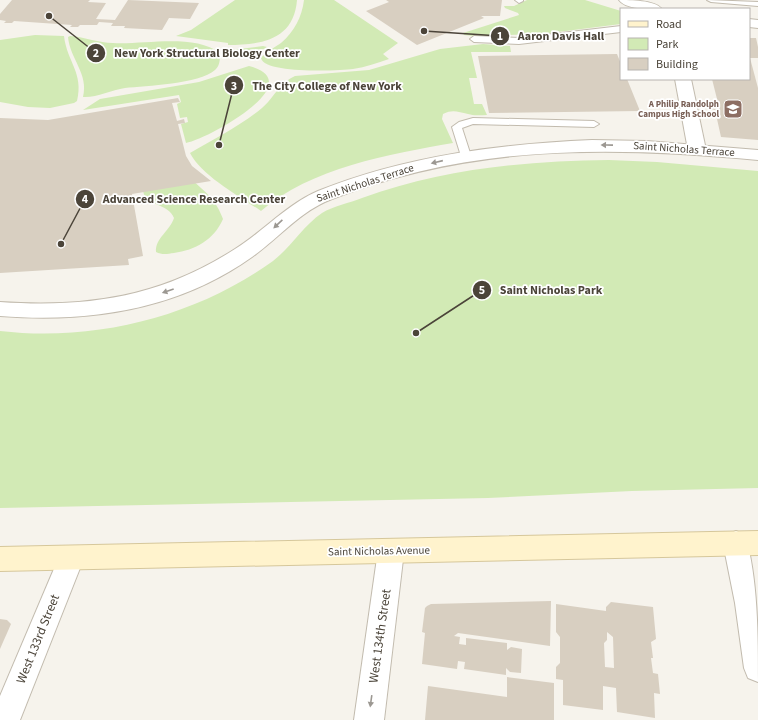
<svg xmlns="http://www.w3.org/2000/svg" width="758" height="720" viewBox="0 0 758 720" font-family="'Source Sans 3',sans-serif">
  <rect width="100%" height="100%" fill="#f6f3ec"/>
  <!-- green -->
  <g fill="#d2eab5">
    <path d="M 235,0 L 297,0 C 294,40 261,45 228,45 L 228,43 L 176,36 L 191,30 Z"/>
    <path d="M 304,0 L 334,0 L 398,43 L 383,54 L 389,59 C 377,63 366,67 353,69 C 339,71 264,74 261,58 C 266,52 274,48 281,43 C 294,32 302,17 304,0 Z"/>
    <polygon points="527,0 585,0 621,11 621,24 542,34 474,36 464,35 463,33 519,15 518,13 505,8 504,6 514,6"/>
    <path d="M 35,35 L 64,36 C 67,62 84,73 77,101 L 74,103 L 50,108 L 28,107 L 0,102 L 0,40 Z"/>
    <path d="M 70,36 C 85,37 99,43 113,43 C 143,45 194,33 220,53 C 220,59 220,66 215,70 C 199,84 146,86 125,88 C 111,90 96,98 83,97 C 89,74 70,59 68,37 Z"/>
    <path d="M 483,44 L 510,46 L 511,52 L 471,52 L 477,78 L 469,78 L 474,104 L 482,104 L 487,115 C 481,115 474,116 468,114 C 458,112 453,109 443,114 L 442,119 L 453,143 C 390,154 310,168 261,211 C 239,196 202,176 190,153 C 214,139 240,126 262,108 C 274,98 279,83 295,76 L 369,70 L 440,49 Z"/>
    <polygon points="263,46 267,47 248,58 231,50"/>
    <path d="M 249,66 C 312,82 208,139 186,143 L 181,124 L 188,122 L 187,117 L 180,118 L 177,104 L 181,102 L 179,95 L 83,110 L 100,99 L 199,82 Z"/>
    <path d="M 609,160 L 657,162 L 758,171 L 758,488 L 632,491 L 488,498 L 0,508 L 0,331 C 95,342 195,317 273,261 C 291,247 303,226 322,213 C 333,206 350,203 362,198 C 442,169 525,161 609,160 Z"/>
    <path d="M 193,181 C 208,194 216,200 223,219 C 214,240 195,250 174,253 C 167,254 162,255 156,252 C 155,238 170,231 174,218 C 169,203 143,206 143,189 Z"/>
  </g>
  <!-- building -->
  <g fill="#d8cfc1" fill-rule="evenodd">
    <polygon points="12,0 90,0 88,2 106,3 96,19 115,20 128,0 199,3 190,19 169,18 162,30 124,28 125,26 111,26 113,23 99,22 97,25 80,25 78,27 70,27 72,25 14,21 12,23 4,23 6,21 0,20 0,14"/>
    <polygon points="386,0 502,0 500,16 481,16 484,18 417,45 366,11 389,2"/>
    <polygon points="749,38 756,38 758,47 758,58 750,58 758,88 758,140 721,137 715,110 711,109 710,103 718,103 712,79 749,79"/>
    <polygon points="617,54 621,64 621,79 627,79 640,111 489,113 478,56"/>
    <polygon points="178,98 180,102 172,103 177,121 184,119 185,123 178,124 186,156 192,166 211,181 132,194 143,256 128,259 129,265 0,273 0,118 48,120"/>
    <polygon points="551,601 550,646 458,633 454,636 460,637 459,644 466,645 466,638 507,643 507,650 511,647 522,649 521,673 510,672 506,668 506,675 464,669 465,662 458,661 457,669 422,664 425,633 422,632 425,608 427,606 431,604"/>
    <path d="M 611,602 L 653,607 L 656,639 L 651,642 L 653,658 L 651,658 L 653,673 L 658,674 L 660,694 L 654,693 L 655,718 L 617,712 L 616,688 L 603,686 L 603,710 L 563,705 L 563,680 L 556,679 L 556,667 L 560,663 L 560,637 L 556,632 L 556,604 L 606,611 L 606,607 ZM 607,632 L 613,637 L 614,668 L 605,667 L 604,643 L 607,640 Z"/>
    <polygon points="0,619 7,620 11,624 0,649"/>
    <polygon points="507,677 554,683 554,720 425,720 428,686 507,697"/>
  </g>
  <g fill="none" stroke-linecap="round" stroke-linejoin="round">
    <!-- service casing -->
    <g stroke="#c2bbae" stroke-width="2">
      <g id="service">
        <polygon points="515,0 523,0 523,1 519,3"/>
        <polygon points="707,0 758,2 758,6 711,2"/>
        <polygon points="621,26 621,32 519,44 474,42 470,39 474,36 519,38"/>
        <polygon points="473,118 594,121 599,124 594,127 473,124 462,128 471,156 466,159 461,156 452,127 459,122"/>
      </g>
    </g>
    <!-- minor casing -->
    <g stroke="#c2bbae" stroke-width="2">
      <g id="minor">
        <path d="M 592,140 L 647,141 L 758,150 L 758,160 C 612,146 471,144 332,199 C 300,211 279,238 252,257 C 178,310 88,323 0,316 L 0,302 C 87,308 161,297 235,249 C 264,231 286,205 318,191 C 405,156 499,144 592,140 Z"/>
        <polygon points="391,539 400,543 404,551 384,720 354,720 378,551 382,543"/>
        <polygon points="71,546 80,550 84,558 20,720 0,720 0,696 62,550"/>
      </g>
    </g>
    <!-- tertiary casing -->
    <g stroke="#c2bbae" stroke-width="2">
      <g id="tertiary">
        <path d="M 619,0 C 630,0 655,0 662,9 C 651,9 626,10 619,0 Z"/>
        <polygon points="749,19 758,20 758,28 749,27"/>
        <polygon points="675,79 691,79 706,150 703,154 697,155 691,154 688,150"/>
        <path d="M 736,531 L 745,535 C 758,578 758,636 758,682 L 748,678 L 744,668 L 735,603 L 723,543 L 727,535 Z"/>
      </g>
    </g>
    <!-- secondary casing -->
    <g stroke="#d6c79b" stroke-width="2">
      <polygon id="secondary" points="758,531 758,555 0,571 0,547"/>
    </g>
    <!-- service -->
    <use href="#service" fill="#fff" fill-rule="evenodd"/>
    <!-- minor -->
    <use href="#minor" fill="#fff" fill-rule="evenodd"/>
    <!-- tertiary -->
    <use href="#tertiary" fill="#fff" fill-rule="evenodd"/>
    <!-- secondary -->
    <use href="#secondary" fill="#fff3cd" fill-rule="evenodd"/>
  </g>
  <!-- one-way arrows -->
  <defs><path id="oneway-solid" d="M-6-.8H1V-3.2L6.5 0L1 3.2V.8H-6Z"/></defs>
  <g fill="#9c9892">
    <use href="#oneway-solid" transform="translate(607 145) rotate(-179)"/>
    <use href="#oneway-solid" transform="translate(437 162) rotate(167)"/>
    <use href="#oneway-solid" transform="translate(278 224) rotate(137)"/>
    <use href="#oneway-solid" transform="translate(168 291) rotate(161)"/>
    <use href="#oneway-solid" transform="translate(371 701) rotate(98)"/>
  </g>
  <!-- icons -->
  <defs>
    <g id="school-square" transform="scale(1)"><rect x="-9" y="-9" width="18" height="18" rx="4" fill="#8d6e63" stroke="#fff"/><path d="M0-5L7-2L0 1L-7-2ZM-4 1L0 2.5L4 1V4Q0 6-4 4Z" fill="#fff"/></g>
  </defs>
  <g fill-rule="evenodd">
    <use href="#school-square" x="733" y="109"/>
  </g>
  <g text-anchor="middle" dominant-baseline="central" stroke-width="3.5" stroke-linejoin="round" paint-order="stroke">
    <!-- far-education labels -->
    <g font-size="9" font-weight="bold" fill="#785e54" stroke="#fff" text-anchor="end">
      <text x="719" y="104">A Philip Randolph<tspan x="719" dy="10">Campus High School</tspan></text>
    </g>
    <!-- street labels -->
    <g font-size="11" fill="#4b4439" stroke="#fff">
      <text transform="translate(684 149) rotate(4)">Saint Nicholas Terrace</text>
      <text transform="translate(365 183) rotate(-18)">Saint Nicholas Terrace</text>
      <text transform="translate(379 551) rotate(-1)">Saint Nicholas Avenue</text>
    </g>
    <!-- near-street labels -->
    <g font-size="13" fill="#4b4439" stroke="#fff">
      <text transform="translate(380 636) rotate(-82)">West 134th Street</text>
      <text transform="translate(38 639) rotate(-68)">West 133rd Street</text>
    </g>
  </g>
  <!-- callouts -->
  <path fill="none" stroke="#4b4439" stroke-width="1.5" d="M424 31L500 36M49 16L96 53M219 145L234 85M61 244L85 199M416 333L482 290"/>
  <g fill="#4b4439" stroke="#fff" stroke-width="1.5">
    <circle cx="424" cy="31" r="4"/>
    <circle cx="49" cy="16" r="4"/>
    <circle cx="219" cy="145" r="4"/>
    <circle cx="61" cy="244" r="4"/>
    <circle cx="416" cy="333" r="4"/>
    <circle cx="500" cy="36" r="10"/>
    <circle cx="96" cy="53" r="10"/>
    <circle cx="234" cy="85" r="10"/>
    <circle cx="85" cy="199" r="10"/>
    <circle cx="482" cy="290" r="10"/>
  </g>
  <g font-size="12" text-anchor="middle" font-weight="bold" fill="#fff">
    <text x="500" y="40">1</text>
    <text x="96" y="57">2</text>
    <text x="234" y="90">3</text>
    <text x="85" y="203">4</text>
    <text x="482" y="294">5</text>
  </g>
  <g font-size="12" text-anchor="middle" font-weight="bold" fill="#4b4439" stroke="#fff" stroke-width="3.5" stroke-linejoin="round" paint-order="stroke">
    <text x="561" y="40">Aaron Davis Hall</text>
    <text x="207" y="57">New York Structural Biology Center</text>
    <text x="327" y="90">The City College of New York</text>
    <text x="194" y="203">Advanced Science Research Center</text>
    <text x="551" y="294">Saint Nicholas Park</text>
  </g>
  <!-- legend -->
  <rect x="620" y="8" width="130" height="72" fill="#ffffff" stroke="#b7b4b0"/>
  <rect x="628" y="21" width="20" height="6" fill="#fff3cd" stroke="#b7b4b0"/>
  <text x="656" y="28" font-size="12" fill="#4b4439">Road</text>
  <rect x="628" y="38" width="20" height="12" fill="#d2eab5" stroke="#b7b4b0"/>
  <text x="656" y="48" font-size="12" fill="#4b4439">Park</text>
  <rect x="628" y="58" width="20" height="12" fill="#d8cfc1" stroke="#b7b4b0"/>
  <text x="656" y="68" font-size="12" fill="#4b4439">Building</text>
</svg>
